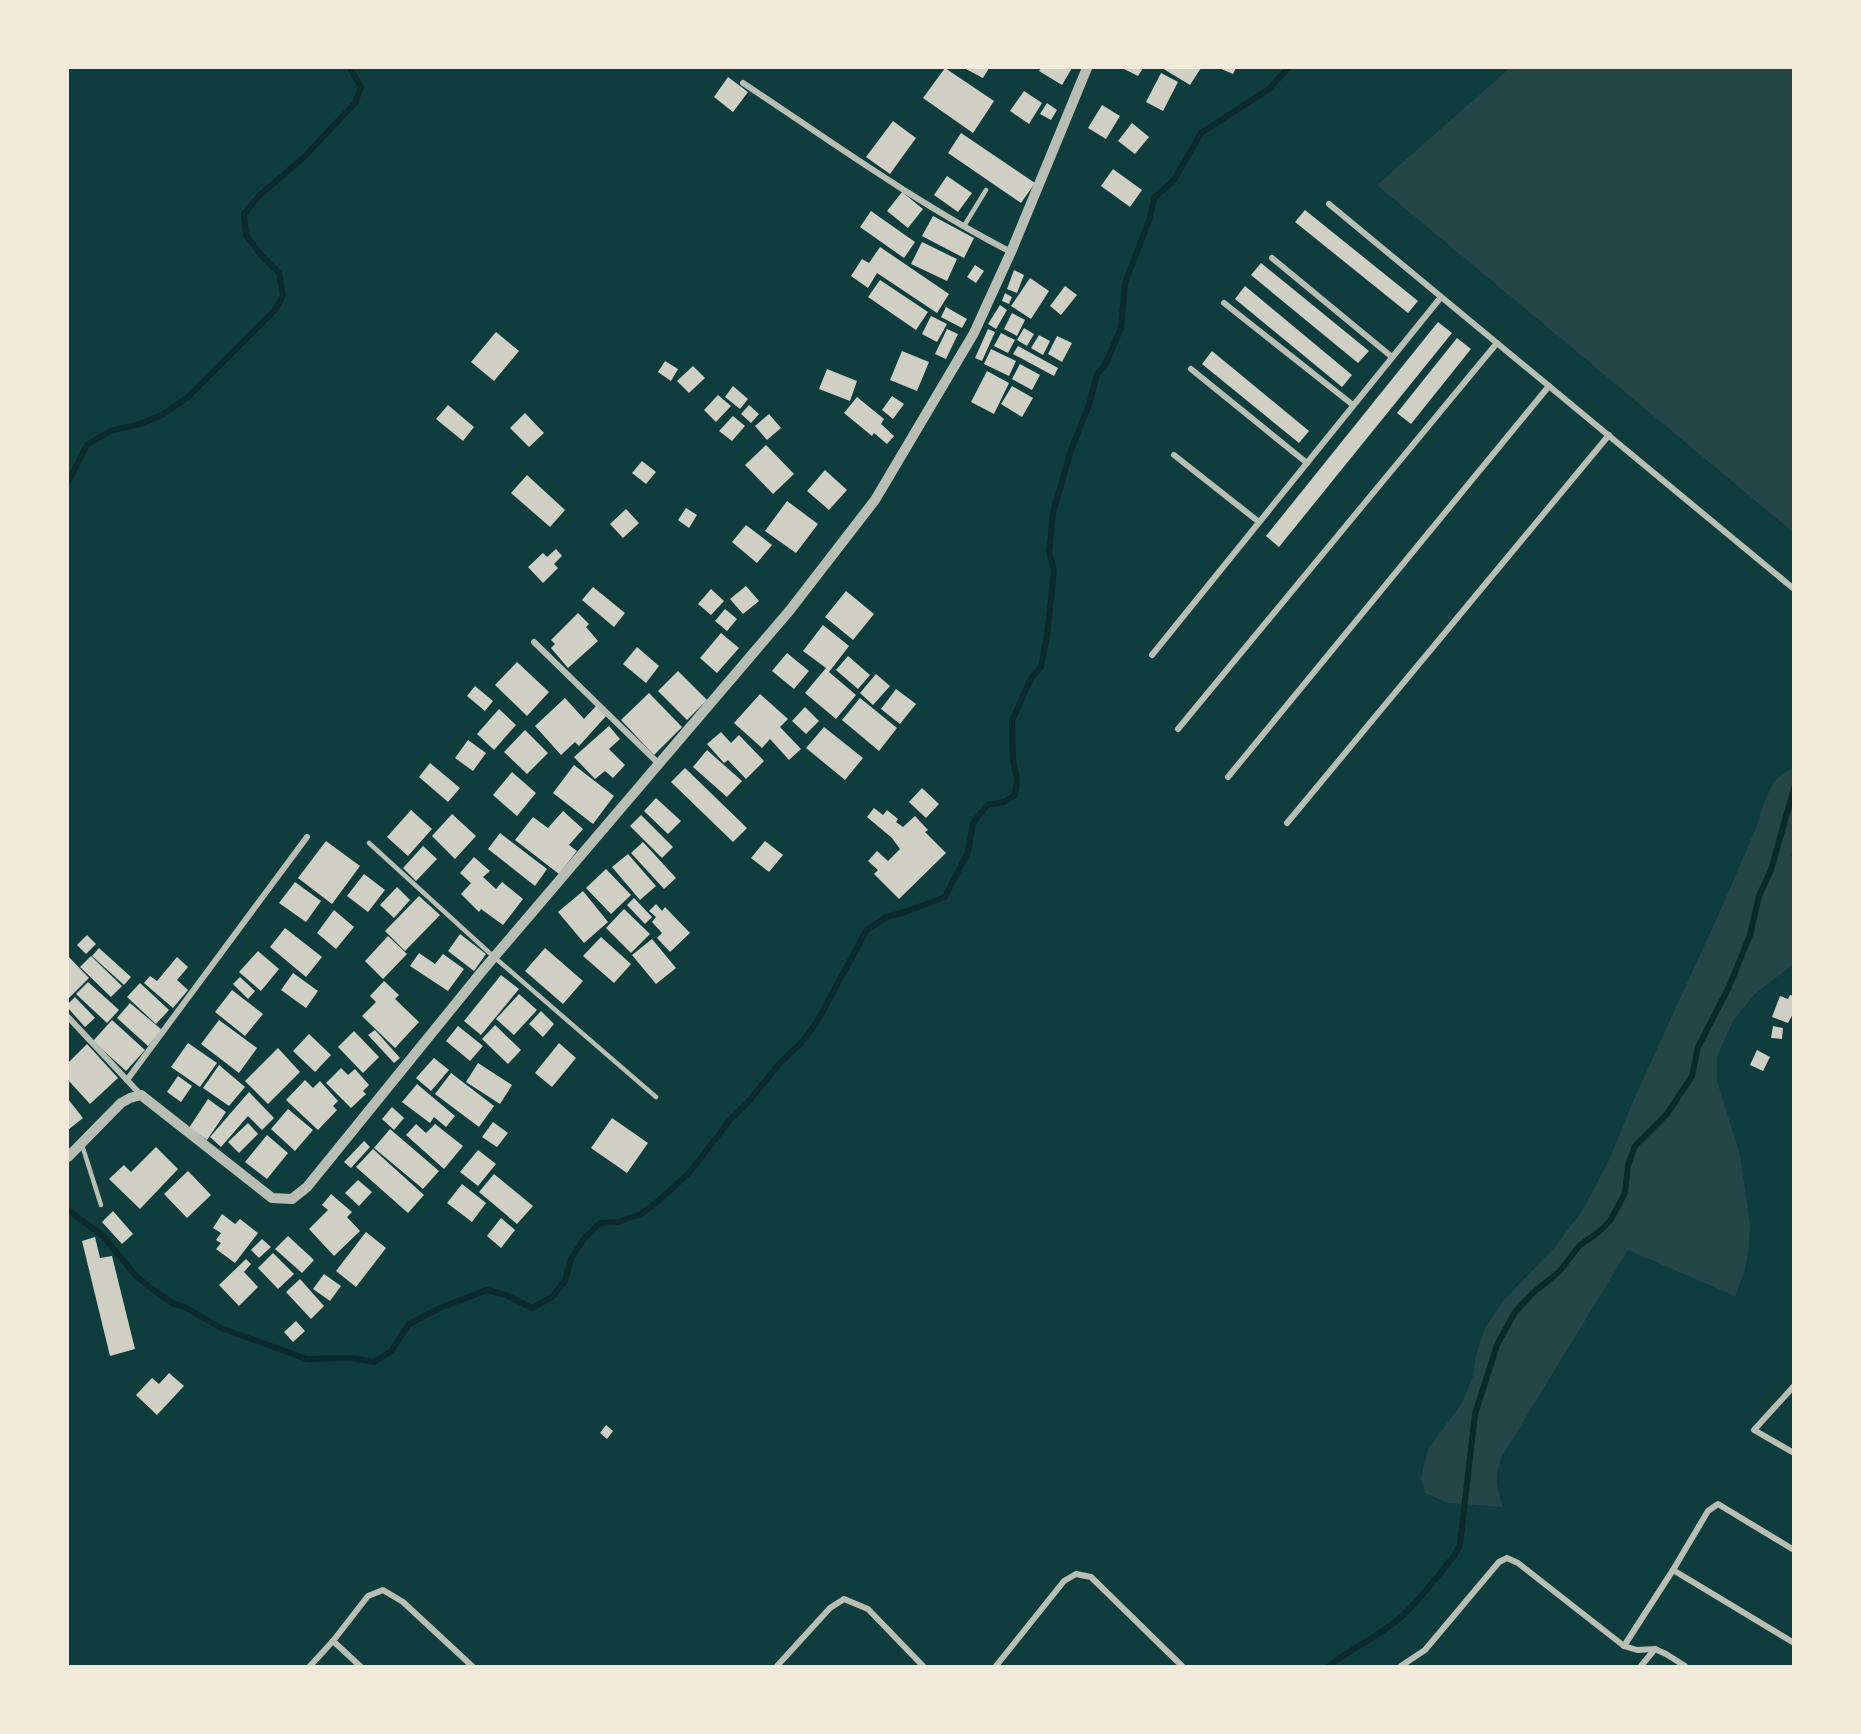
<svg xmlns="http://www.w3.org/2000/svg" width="1861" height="1734" viewBox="0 0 1861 1734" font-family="Ubuntu,sans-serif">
  <rect width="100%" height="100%" fill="#0f3d3e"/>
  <!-- green -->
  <g fill="#244646">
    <polygon points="1510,68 1793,68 1793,532 1377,185"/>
    <path d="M 1793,768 L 1794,848 L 1791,856 L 1794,858 L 1793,964 L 1754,995 L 1733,1021 L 1717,1056 L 1717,1081 L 1740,1155 L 1750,1225 L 1749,1247 L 1745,1270 L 1735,1296 L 1628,1250 L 1501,1458 C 1495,1478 1496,1487 1503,1507 L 1448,1503 L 1425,1493 L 1421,1478 L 1428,1449 L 1462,1403 L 1473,1376 L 1476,1355 L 1485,1328 L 1503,1301 L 1555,1247 L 1584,1208 L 1610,1158 L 1634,1099 L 1722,907 L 1756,828 L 1765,800 L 1774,782 L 1784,773 Z"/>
  </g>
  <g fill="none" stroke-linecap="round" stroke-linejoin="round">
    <!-- stream -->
    <g stroke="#0a2a2b" stroke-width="6">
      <polyline points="68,482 87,445 110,431 140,424 162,415 188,397 275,310 283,295 279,273 261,255 246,235 244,214 260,195 304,157 355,103 361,87 350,68"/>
      <polyline points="68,1210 103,1236 136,1276 152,1289 174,1304 185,1307 221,1328 307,1359 351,1358 374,1362 391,1351 409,1324 440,1308 487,1290 506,1295 532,1308 552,1297 565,1281 571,1259 583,1240 600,1223 618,1222 641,1214 657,1202 689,1173 730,1120 749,1101 779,1064 801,1043 817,1022 866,931 886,917 905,912 945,897 968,852 973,823 987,805 1004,802 1015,795 1017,780 1013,759 1012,721 1031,678 1041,667 1047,636 1054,570 1049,552 1053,513 1071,450 1089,405 1097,374 1105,365 1121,328 1125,283 1150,218 1154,198 1174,180 1201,133 1269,89 1288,68"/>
      <path d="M 1329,1666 C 1352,1648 1380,1636 1402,1616 C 1421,1599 1437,1576 1454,1556 L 1460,1545 L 1475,1414 L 1497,1345 L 1515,1312 L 1534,1292 L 1559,1272 L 1579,1246 L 1600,1231 L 1610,1221 L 1625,1193 L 1628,1165 L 1635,1146 L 1667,1114 L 1692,1076 L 1698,1047 L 1729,987 L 1750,935 L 1759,896 L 1771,870 L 1794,788"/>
    </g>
  </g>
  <!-- building -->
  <g fill="#cfcfc3">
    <polygon points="945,68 994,101 973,133 923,98"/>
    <polygon points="964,68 989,68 983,78"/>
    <polygon points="1041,68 1072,68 1062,85 1039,71"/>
    <polygon points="1122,68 1143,68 1138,76"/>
    <polygon points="1162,68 1201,68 1190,85"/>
    <polygon points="1219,68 1236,68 1233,74"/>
    <polygon points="1161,73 1178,82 1163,111 1146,102"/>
    <polygon points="728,77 748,92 733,112 714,97"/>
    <polygon points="1024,91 1042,103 1029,124 1010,111"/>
    <polygon points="1047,103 1057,110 1051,120 1040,114"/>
    <polygon points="1102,105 1120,116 1106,139 1088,128"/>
    <polygon points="893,121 916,138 890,174 866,157"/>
    <polygon points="1132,123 1149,137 1135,154 1118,141"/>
    <polygon points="961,133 1035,183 1021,203 948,153"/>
    <polygon points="1113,169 1142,190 1130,207 1101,186"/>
    <polygon points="947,176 972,193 958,212 934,195"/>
    <polygon points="902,192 923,209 908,228 887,211"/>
    <polygon points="1305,210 1418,301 1408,313 1295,222"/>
    <polygon points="871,211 915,242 904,258 860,227"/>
    <polygon points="933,216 974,238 964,258 922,236"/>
    <polygon points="922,242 957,259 947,281 911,264"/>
    <polygon points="880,247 949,294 937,313 877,273 868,288 851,276 862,259 869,263"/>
    <polygon points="1261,263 1369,351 1358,363 1251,275"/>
    <polygon points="975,265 984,271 976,283 967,277"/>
    <polygon points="1014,270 1024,275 1017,293 1007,289"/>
    <polygon points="1030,278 1049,291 1031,319 1011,306"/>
    <polygon points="880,280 928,312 916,330 868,297"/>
    <polygon points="1065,286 1077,295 1061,315 1050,306"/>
    <polygon points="1245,286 1352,375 1342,387 1235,299"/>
    <polygon points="1005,293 1012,297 1009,304 1002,301"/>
    <polygon points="1000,305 1007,310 996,329 988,324"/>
    <polygon points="946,307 967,319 962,328 941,317"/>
    <polygon points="1012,313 1025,320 1017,336 1004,329"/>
    <polygon points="931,316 947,324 937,342 922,334"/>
    <polygon points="1438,322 1452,333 1279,547 1266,536"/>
    <polygon points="1024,328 1034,334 1027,346 1017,340"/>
    <polygon points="947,329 958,334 946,359 935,354"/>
    <polygon points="988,329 995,332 982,361 975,358"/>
    <polygon points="496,332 519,351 494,381 471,362"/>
    <polygon points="1001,333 1015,340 1008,353 994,346"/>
    <polygon points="1039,335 1050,341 1043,355 1031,348"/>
    <polygon points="1057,336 1072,343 1062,362 1048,354"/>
    <polygon points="1457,338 1471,349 1411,424 1397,413"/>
    <polygon points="1018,346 1058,368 1054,376 1013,354"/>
    <polygon points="991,349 1016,361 1009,376 984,364"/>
    <polygon points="902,351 929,362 917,391 890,380"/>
    <polygon points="1212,351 1309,431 1299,443 1202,364"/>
    <polygon points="665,361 678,369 671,381 658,372"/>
    <polygon points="1020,364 1040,375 1032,390 1012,379"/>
    <polygon points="693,366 705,378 689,393 677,381"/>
    <polygon points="827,369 857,381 850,401 819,389"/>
    <polygon points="987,371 1009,383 994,414 971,402"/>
    <polygon points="733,386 748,399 740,409 725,397"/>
    <polygon points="1012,386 1033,398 1022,417 1001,404"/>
    <polygon points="718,395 731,406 716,422 704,410"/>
    <polygon points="892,396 904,404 893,419 882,410"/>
    <polygon points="857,397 884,419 881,424 894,436 887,444 874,433 872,436 844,413"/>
    <polygon points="448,405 474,427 463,441 436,419"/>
    <polygon points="749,405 759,414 751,423 741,414"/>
    <polygon points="525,413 544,433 529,447 510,428"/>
    <polygon points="769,414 781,428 767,440 755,426"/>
    <polygon points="733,416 745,426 732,441 719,431"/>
    <polygon points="766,445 794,474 773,494 745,465"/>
    <polygon points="642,461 656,472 646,484 632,473"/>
    <polygon points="825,470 847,490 829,510 807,491"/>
    <polygon points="527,475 565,510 550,527 511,493"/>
    <polygon points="787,501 818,524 796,553 765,531"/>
    <polygon points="686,508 697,515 689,528 678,520"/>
    <polygon points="626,509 639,523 623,538 610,524"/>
    <polygon points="746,525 772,545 757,563 732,542"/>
    <polygon points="556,549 562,556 554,564 558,568 543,583 528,567 543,553 547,557"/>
    <polygon points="746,586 759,601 743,614 730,599"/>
    <polygon points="593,587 625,613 614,627 582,600"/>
    <polygon points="711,589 724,601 711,615 698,604"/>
    <polygon points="846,591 874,614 853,640 825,617"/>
    <polygon points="725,609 737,619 727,631 715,621"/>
    <polygon points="578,613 589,624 586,627 598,641 568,668 551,648 555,644 551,640"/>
    <polygon points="823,625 849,646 829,672 856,695 836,719 805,693 826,668 803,651"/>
    <polygon points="721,633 739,648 717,673 700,658"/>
    <polygon points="637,647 659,666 646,683 623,664"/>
    <polygon points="787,653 809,671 794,689 772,671"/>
    <polygon points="848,656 870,675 858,689 836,670"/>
    <polygon points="517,662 549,692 527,716 495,685"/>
    <polygon points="678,671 707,700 687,720 658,691"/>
    <polygon points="876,674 890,686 873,705 860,693"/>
    <polygon points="475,686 493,701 485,711 467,696"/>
    <polygon points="896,689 916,704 900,724 881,709"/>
    <polygon points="649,693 682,727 654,755 621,720"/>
    <polygon points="760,694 788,719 780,727 801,749 789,760 770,739 762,748 734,723"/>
    <polygon points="565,698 584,719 597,705 607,715 579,746 575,742 561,755 535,726"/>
    <polygon points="860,698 897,728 879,751 842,720"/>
    <polygon points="805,707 819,721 806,734 792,721"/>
    <polygon points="499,709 516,725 494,750 477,734"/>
    <polygon points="609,726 620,739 609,749 625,765 613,778 605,771 595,779 574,757"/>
    <polygon points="824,727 863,758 845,780 806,748"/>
    <polygon points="525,730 548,753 527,774 504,752"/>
    <polygon points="721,732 731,743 739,735 764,761 746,779 728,760 724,763 707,744"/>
    <polygon points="468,740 486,753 473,771 455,758"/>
    <polygon points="707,750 742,781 727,797 693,767"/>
    <polygon points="430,763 460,788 448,802 419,777"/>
    <polygon points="574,765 614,796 593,824 553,793"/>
    <polygon points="685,768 747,828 733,842 671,782"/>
    <polygon points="512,772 536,793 517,816 493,795"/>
    <polygon points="922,788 939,804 926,818 909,802"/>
    <polygon points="656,798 681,821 668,834 644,811"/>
    <polygon points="874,808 883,815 887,810 898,819 896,822 903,827 915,816 928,830 925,832 946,853 899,899 874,874 878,870 868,861 877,851 888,861 900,849 892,838 867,817"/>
    <polygon points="411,810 432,829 408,856 387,837"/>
    <polygon points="563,811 583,829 569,845 577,851 559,874 515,840 533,817 548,828"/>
    <polygon points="452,814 476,836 455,859 432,836"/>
    <polygon points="641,815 673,847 662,858 630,826"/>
    <polygon points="500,833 547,869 535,886 488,849"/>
    <polygon points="326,841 360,866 332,904 298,878"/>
    <polygon points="765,841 783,855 769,872 751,858"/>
    <polygon points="643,842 676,878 664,889 631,853"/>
    <polygon points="423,846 437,859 416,881 403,868"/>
    <polygon points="628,854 656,886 640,900 612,867"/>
    <polygon points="474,857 490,871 483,877 496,889 502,882 523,899 503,925 481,909 479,912 461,894 471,883 460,873"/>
    <polygon points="606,869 631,895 611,914 586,888"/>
    <polygon points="364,874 385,890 368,912 347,896"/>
    <polygon points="295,882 321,901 306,922 279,903"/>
    <polygon points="397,887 410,900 394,918 380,905"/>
    <polygon points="583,891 608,922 584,943 558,912"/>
    <polygon points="419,896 440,915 405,951 385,931"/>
    <polygon points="634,898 652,917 645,924 627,905"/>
    <polygon points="656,904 662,911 665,907 690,933 670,952 657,938 662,933 652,922 656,917 649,911"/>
    <polygon points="624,909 650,934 631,953 606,928"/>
    <polygon points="334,910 354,927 336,949 317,933"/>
    <polygon points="285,928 322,957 306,977 270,947"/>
    <polygon points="460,934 486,954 474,971 448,951"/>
    <polygon points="87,935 96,944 86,954 77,945"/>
    <polygon points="388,936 407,954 383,979 365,961"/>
    <polygon points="601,937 631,964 614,983 583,956"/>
    <polygon points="652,939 676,968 656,984 632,955"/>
    <polygon points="99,948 131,977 124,985 92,956"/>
    <polygon points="545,948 583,981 563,1004 525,971"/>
    <polygon points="258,951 279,969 261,991 239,972"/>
    <polygon points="419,953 435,964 443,954 464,969 448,991 410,966"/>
    <polygon points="68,956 89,978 68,999"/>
    <polygon points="91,956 122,986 111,997 80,967"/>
    <polygon points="177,957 188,967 177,980 188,990 173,1008 144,983 150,976 157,981"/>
    <polygon points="293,973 318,991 306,1008 281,990"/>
    <polygon points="501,975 519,989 481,1035 464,1021"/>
    <polygon points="240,977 255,991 248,999 233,984"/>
    <polygon points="384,981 399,995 395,999 419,1022 395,1048 362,1016 376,1002 370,996"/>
    <polygon points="88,982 119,1010 107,1023 76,994"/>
    <polygon points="140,983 169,1010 156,1024 127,997"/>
    <polygon points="232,990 263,1014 245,1036 215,1012"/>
    <polygon points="519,994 537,1010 514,1035 496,1019"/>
    <polygon points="1790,995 1794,996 1794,1012 1788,1023 1772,1017 1780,996 1788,999"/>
    <polygon points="75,997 95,1018 85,1027 68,1008 68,1004"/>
    <polygon points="130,1003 162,1030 148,1046 117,1018"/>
    <polygon points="541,1011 554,1024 543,1037 529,1024"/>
    <polygon points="112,1020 145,1050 126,1071 93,1041"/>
    <polygon points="219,1020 257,1048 239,1073 201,1044"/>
    <polygon points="495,1025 521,1050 508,1064 482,1039"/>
    <polygon points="458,1026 483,1046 470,1061 446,1041"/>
    <polygon points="1773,1026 1783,1028 1782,1039 1771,1038"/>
    <polygon points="375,1030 400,1058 394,1063 368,1035"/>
    <polygon points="354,1031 379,1057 363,1073 338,1047"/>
    <polygon points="309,1034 331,1055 315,1072 293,1051"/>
    <polygon points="188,1043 217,1063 200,1087 171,1067"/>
    <polygon points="559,1043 576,1058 552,1087 535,1073"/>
    <polygon points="87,1044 118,1078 90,1104 68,1080 68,1063"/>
    <polygon points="278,1048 300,1072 268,1104 245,1081"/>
    <polygon points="1757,1050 1770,1057 1763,1071 1750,1065"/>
    <polygon points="434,1058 449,1070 431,1091 416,1078"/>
    <polygon points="478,1063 512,1085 500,1104 466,1082"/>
    <polygon points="219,1065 245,1087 229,1106 203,1088"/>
    <polygon points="341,1068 348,1075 355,1069 369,1085 363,1091 366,1094 351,1108 326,1083"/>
    <polygon points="451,1073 494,1106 479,1127 435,1094"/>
    <polygon points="178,1076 192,1086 181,1102 167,1092"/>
    <polygon points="305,1080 313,1088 320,1081 338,1101 333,1106 337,1110 318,1130 286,1100"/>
    <polygon points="417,1084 455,1116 446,1127 434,1117 430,1123 402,1102"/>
    <polygon points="249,1092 274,1118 262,1130 248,1116 221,1147 210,1137"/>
    <polygon points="68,1099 83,1118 68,1130"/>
    <polygon points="208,1099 226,1112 207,1140 189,1128"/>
    <polygon points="392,1107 404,1118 394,1130 382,1119"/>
    <polygon points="288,1109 313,1130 295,1151 271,1129"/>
    <polygon points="612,1118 648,1143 627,1173 591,1148"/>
    <polygon points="493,1122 508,1133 497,1147 482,1137"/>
    <polygon points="248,1123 258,1134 239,1153 228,1142"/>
    <polygon points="416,1124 426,1133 435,1124 463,1146 444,1169 406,1135"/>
    <polygon points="390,1129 439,1171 423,1189 374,1148"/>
    <polygon points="267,1135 288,1153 267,1179 245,1162"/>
    <polygon points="364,1141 370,1147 351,1168 344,1162"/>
    <polygon points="156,1147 178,1169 140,1209 109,1179 124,1165 131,1172"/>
    <polygon points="373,1149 424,1195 408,1213 356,1167"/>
    <polygon points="478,1150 496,1164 478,1186 460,1172"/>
    <polygon points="188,1171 211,1195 187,1218 164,1194"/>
    <polygon points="494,1174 533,1206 517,1224 479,1192"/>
    <polygon points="358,1180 372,1192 359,1206 345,1193"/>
    <polygon points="462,1184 486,1203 472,1222 447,1203"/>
    <polygon points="331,1194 352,1212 347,1217 360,1231 334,1256 309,1229 328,1210 322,1205"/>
    <polygon points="113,1211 133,1234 122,1244 102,1222"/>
    <polygon points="222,1214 235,1224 240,1219 258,1233 235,1263 216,1249 221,1243 216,1240 221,1233 213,1228"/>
    <polygon points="501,1218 515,1230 501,1248 487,1236"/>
    <polygon points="366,1232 386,1248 356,1287 336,1271"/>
    <polygon points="288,1236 314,1260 302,1273 275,1249"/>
    <polygon points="95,1237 100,1258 112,1256 135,1349 110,1356 82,1241"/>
    <polygon points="262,1239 271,1247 259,1258 251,1250"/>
    <polygon points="273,1253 294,1274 278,1289 258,1268"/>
    <polygon points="246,1259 251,1264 244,1272 258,1287 239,1306 219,1285"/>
    <polygon points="324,1274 341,1286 330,1301 313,1289"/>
    <polygon points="300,1279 324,1306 311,1319 286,1292"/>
    <polygon points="296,1321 305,1331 293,1342 284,1332"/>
    <polygon points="169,1373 184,1386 157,1415 136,1395 152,1378 159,1384"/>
    <polygon points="606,1425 613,1431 607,1439 600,1433"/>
  </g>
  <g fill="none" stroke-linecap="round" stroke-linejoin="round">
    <!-- service -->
    <g stroke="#b8beb3" stroke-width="4.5">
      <polyline points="964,226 986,190"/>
      <polyline points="369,843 494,957 656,1097"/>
      <polyline points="82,1145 101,1205"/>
    </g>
    <!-- minor -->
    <g stroke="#b8beb3" stroke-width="6">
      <path d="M 743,83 C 829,140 919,205 1011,252"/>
      <polyline points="1329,204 1794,589"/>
      <polyline points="1272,258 1392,357"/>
      <polyline points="1224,303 1353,405"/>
      <polyline points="1191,369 1307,463"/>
      <polyline points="1174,455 1259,522"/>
      <polyline points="534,642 659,764"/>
      <polyline points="1152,655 1441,297"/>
      <polyline points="1178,729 1497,343"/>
      <polyline points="1228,777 1549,386"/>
      <polyline points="1287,823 1609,435"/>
      <polyline points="68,1017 141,1095"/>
      <polyline points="127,1080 307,837"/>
      <polyline points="1794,1386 1754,1430 1794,1453"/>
      <polyline points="1673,1570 1794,1643"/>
      <polyline points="333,1641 360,1666"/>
      <polyline points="1624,1646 1673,1570 1708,1511 1718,1504 1794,1550"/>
      <polyline points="310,1666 333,1641 368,1596 383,1590 403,1602 472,1666"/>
      <polyline points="777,1666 830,1608 844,1599 868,1609 923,1666"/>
      <polyline points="996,1666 1064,1581 1076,1574 1091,1577 1182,1666"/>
      <polyline points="1401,1666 1425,1650 1499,1562 1507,1558 1518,1563 1624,1646 1637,1650 1655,1649 1666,1654 1685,1666"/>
      <polyline points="1641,1666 1655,1649"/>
    </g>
    <!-- tertiary -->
    <polyline stroke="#b8beb3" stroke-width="10" points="68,1157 121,1103 130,1098 141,1095 272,1198 292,1199 307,1187 483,970 790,610 875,500 974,333 1011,252 1087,68"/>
  </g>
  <!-- border -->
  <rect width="1861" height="1734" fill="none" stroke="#f1e9da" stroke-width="138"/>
</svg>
